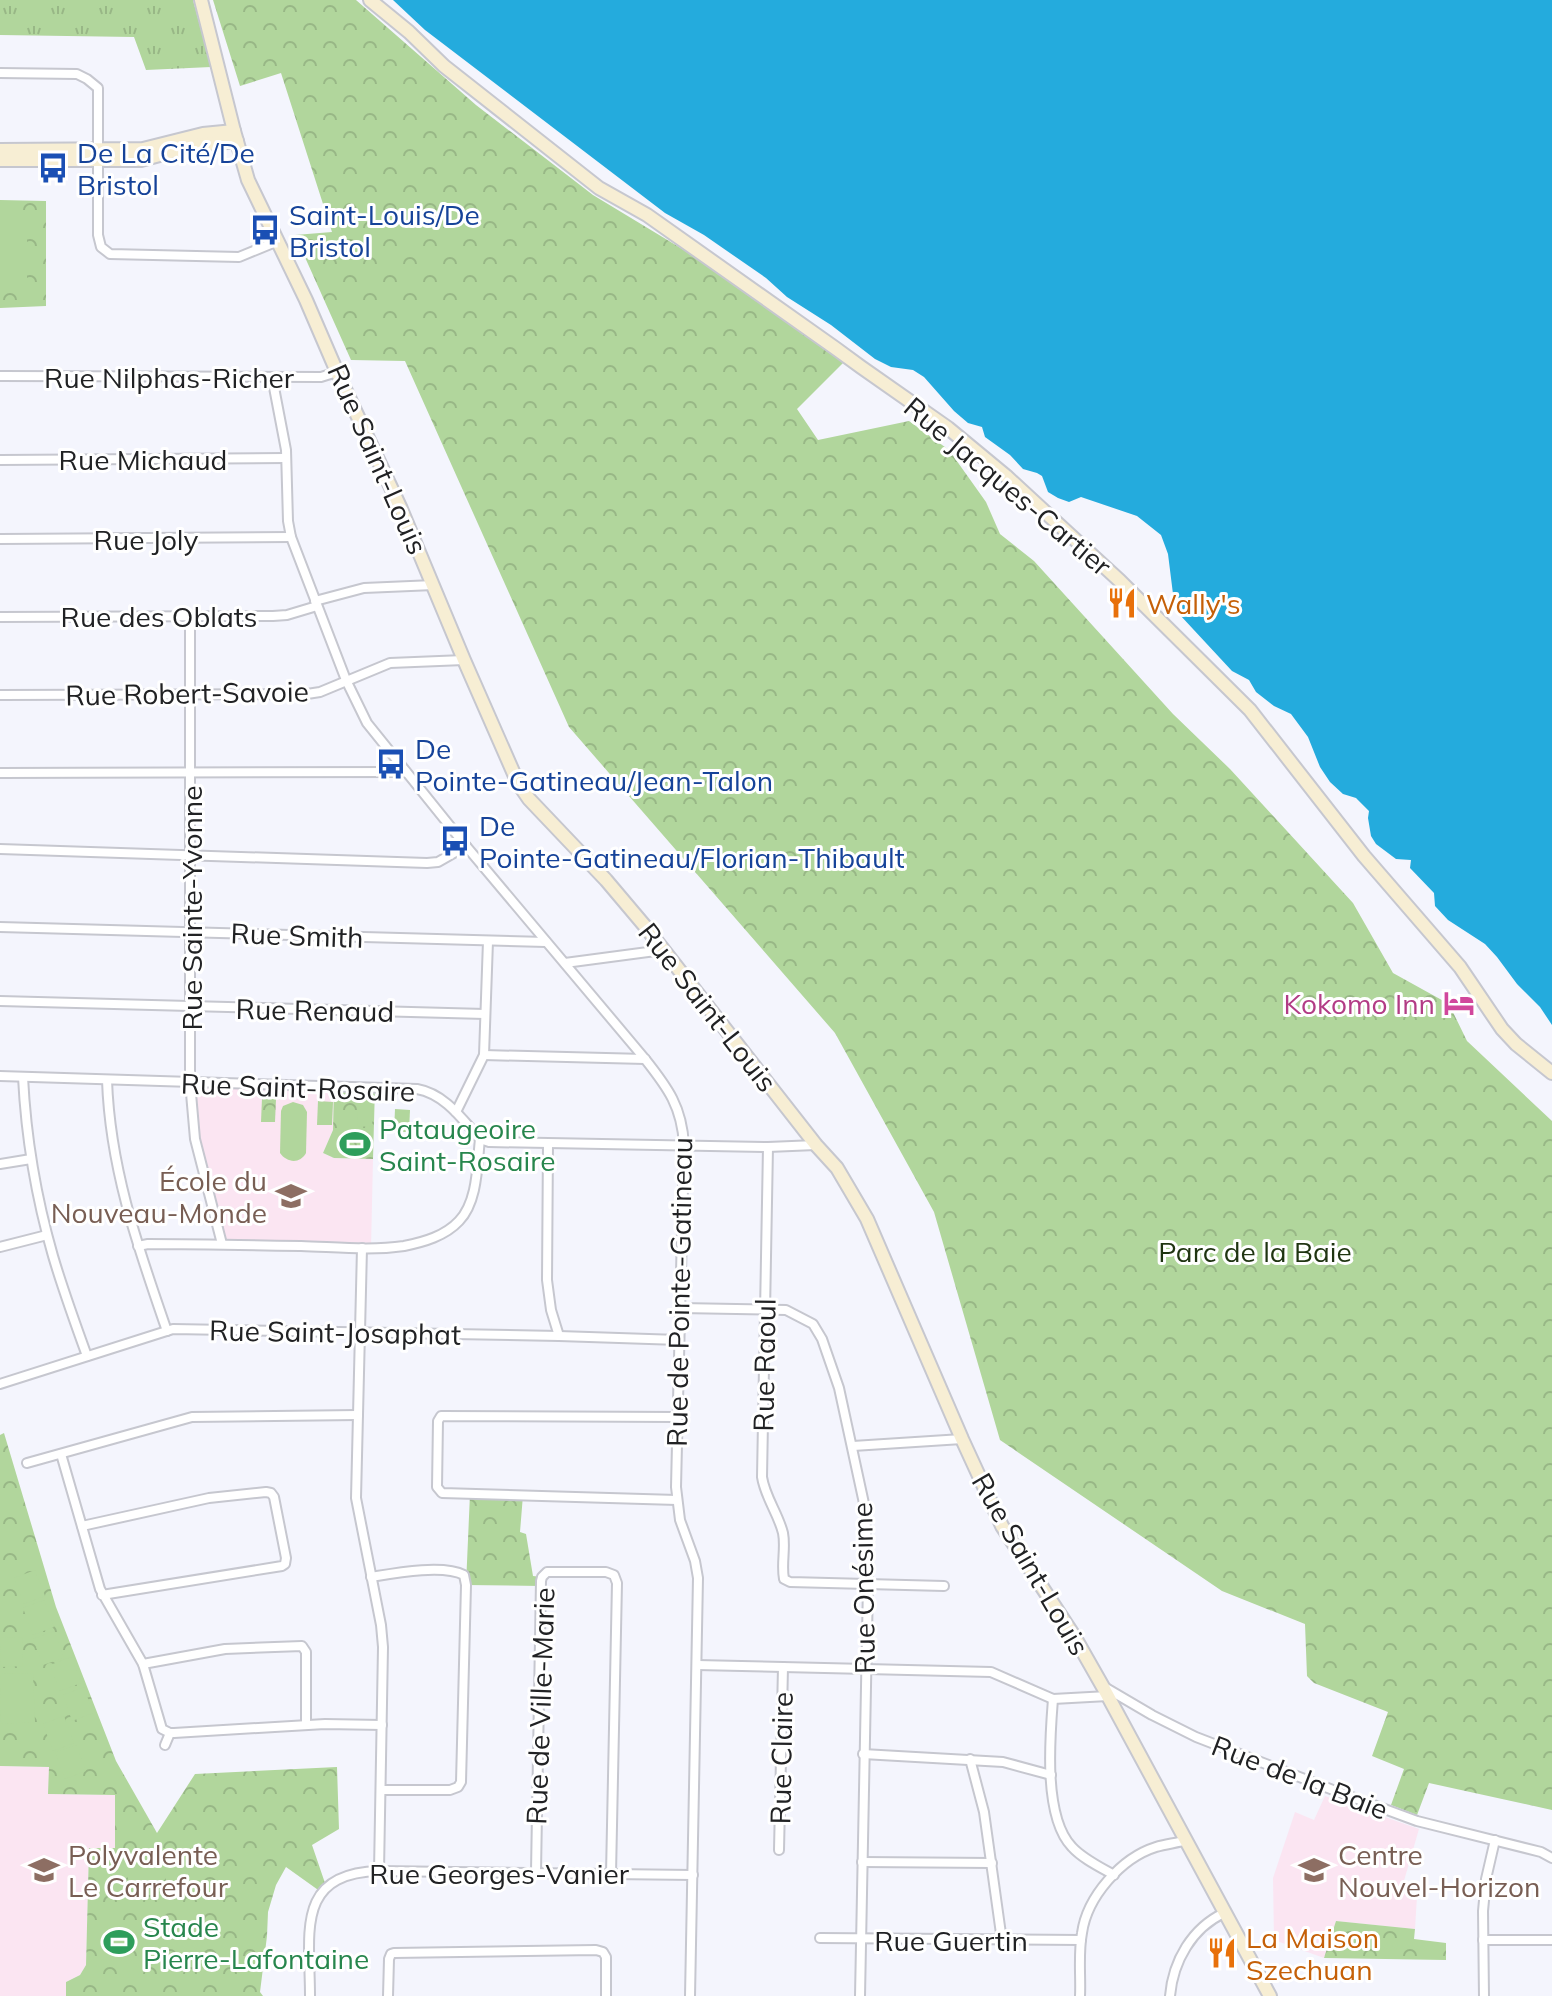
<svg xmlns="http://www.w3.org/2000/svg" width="1552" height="1996" viewBox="0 0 1552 1996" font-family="Mulish,sans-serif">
  <defs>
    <pattern id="grass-tufts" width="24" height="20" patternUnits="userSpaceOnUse" patternTransform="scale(2)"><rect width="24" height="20" fill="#b1d69c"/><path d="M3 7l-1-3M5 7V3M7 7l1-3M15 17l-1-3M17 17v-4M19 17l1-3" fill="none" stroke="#98b786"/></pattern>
    <pattern id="park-crowns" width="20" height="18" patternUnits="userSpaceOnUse" patternTransform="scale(2)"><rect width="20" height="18" fill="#b1d69c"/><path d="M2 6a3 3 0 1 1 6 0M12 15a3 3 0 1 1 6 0" fill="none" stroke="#98b786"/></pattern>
  </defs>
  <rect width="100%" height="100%" fill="#f4f5fd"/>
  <!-- education -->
  <g fill="#fbe5f2">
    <polygon points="190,1082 334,1086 333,1130 323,1153 334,1158 373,1159 371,1248 222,1244 195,1139"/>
    <polygon points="0,1766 49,1767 49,1794 115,1795 115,1848 89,1849 86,1965 80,1975 66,1982 66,1996 0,1996"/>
    <polygon points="1325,1796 1419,1829 1401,1891 1417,1896 1415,1929 1336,1921 1324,1958 1274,1940 1273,1878 1295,1812 1314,1820"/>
  </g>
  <!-- grass -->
  <polygon fill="url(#grass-tufts)" points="0,0 193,0 211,67 146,70 134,37 0,35"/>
  <!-- park -->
  <g fill="url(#park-crowns)">
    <polygon points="213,0 356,0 476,105 593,195 722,273 846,360 797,409 818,440 909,421 949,450 986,502 1000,534 1034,561 1173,714 1230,769 1353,903 1393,973 1449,1004 1467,1041 1552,1121 1552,1810 1429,1783 1417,1815 1391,1805 1404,1769 1372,1756 1388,1712 1314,1683 1307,1676 1305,1624 1222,1591 1000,1440 934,1212 835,1033 569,727 405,361 351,360 295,235 332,232 281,73 240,86"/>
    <polygon points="0,200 46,201 46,306 0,308"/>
    <polygon points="334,1086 375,1087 373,1159 334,1158 323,1153 333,1130"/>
    <polygon points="262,1098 276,1099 275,1122 261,1122"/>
    <polygon points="4,1433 56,1607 116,1761 157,1833 195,1774 337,1767 339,1829 312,1845 326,1886 321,1892 286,1867 276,1885 268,1912 267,1936 260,1992 263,1996 66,1996 66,1982 80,1975 86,1965 89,1848 115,1848 115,1795 48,1794 49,1767 0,1766 0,1435"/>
    <polygon points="470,1494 523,1495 520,1532 526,1534 533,1576 542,1577 541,1586 466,1585"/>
    <polygon points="1336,1921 1415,1929 1414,1939 1446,1943 1446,1960 1324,1958"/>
  </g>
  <!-- pitch -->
  <g fill="#b1d69c">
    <rect x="0" y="214" width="27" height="71"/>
    <polygon points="318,1101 333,1102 332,1125 317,1125"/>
    <path d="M 293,1102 L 303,1105 L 307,1112 L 306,1153 C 300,1164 287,1163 280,1153 L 281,1111 L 283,1106 Z"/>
    <polygon points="358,1104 373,1104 372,1127 357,1126"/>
    <polygon points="395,1109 410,1110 409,1132 394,1132"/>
    <polygon points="35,1570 45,1596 24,1604 14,1578"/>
    <polygon points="44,1600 54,1627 33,1635 23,1608"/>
    <polygon points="54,1631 64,1658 43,1665 33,1639"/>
    <polygon points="22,1637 23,1666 1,1667 0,1638"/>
    <polygon points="71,1657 81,1683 60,1691 50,1665"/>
    <polygon points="33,1673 35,1722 1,1724 0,1674"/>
    <polygon points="84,1687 93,1713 72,1721 63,1695"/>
    <polygon points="64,1716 74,1743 53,1751 43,1724"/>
    <polygon points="76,1745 86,1771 65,1779 55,1752"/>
    <polygon points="128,1854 152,1855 152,1866 128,1866"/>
    <polygon points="166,1855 190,1855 190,1867 166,1866"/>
    <polygon points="128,1869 152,1870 152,1881 128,1881"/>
    <polygon points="166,1870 190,1870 190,1882 166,1881"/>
  </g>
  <!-- water -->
  <polygon fill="#24abdd" points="393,0 1552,0 1552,1025 1540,1007 1517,984 1497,957 1485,944 1448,920 1435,906 1434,893 1410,868 1411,860 1396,859 1376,844 1371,836 1368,818 1369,811 1356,798 1343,794 1330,782 1320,767 1308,737 1291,714 1274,706 1256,692 1249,680 1232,671 1180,615 1173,594 1168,554 1161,535 1137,516 1081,497 1069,502 1058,498 1048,492 1042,476 1037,473 1023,469 1010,455 985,437 982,427 968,423 954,411 924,377 913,370 891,367 875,359 831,325 787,297 766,278 704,235 665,213 425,30"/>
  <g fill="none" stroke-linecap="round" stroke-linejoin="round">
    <!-- street casing -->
    <g stroke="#c6c7cf" stroke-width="12">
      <g id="street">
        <polyline points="0,73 77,74 87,79 98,88 98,150"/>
        <polyline points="98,161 98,235 101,247 110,254 239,257 278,241"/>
        <polyline points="0,376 321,377 337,372"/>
        <path d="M 272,377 L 286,450 L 288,521 L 291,537 L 346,680 L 367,723 L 466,846 L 645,1059 C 668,1088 682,1107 684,1145 L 676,1487 L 680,1520 L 695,1561 L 698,1578 L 690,1996"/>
        <polyline points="0,460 286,458"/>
        <polyline points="0,539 291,537"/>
        <polyline points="315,601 364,588 434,585"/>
        <polyline points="190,616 190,1082 195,1139 222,1244"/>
        <polyline points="0,617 273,616 287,615 317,606"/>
        <polyline points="0,695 307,694 320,692 390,663 464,660"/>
        <polyline points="0,773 406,772"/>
        <polyline points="0,849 427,863 438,862 466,846"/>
        <polyline points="0,927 546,942"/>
        <polyline points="565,963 663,950"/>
        <polyline points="0,1001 485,1014"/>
        <polyline points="484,1055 645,1059"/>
        <path d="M 0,1076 L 417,1089 C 445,1094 462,1119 480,1139 L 489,1142 L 768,1147 L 816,1145"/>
        <path d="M 23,1077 C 26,1137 36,1197 53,1256 C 63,1290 75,1323 87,1356"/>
        <path d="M 107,1080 C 110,1169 138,1247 167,1331"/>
        <polyline points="456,1112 484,1055 488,941"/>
        <polyline points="548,1144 547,1280 551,1310 559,1336"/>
        <path d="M 768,1147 L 762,1477 C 765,1497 778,1513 783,1533 C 786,1548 781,1564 784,1579 L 790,1582 L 944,1586"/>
        <polyline points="0,1164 31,1159"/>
        <path d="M 138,1246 L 148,1244 C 199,1244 250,1245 301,1246 C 335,1247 370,1251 404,1246 C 424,1242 445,1236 459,1221 C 478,1201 477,1165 480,1139"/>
        <polyline points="0,1247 47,1235"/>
        <polyline points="362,1248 356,1498 381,1625 383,1647 379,1871"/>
        <polyline points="680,1308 786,1310 813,1324 822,1339 839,1388 865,1508 868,1584 860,1996"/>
        <polyline points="0,1384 173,1329 559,1336 679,1340"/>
        <polyline points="853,1446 962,1439"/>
        <polyline points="61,1454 100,1589 143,1664 162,1729 170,1733 174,1733 325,1724 382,1725"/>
        <polyline points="27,1463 192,1417 358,1415"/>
        <polyline points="677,1500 442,1493 437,1487 438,1421 441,1416 677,1417"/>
        <polyline points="82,1526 209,1498 266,1492 271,1493 274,1497 286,1558 285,1564 282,1566 102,1595"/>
        <path d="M 371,1577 C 395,1573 443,1564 464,1575 L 466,1585 L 461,1782 L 458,1787 L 450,1790 L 381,1790"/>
        <polyline points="143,1664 225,1649 302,1646 306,1652 306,1725"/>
        <polyline points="697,1665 991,1672 1053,1699 1108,1696"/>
        <polyline points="1106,1688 1152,1715 1196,1737 1333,1790 1417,1821 1541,1852 1552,1858"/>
        <path d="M 1053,1699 C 1050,1737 1043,1817 1072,1847 C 1083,1859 1100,1867 1114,1875"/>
        <polyline points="165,1745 170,1733"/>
        <polyline points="863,1754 1003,1762 1051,1775"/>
        <polyline points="970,1759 984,1812 1002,1941"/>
        <polyline points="779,1850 783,1667"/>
        <polyline points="862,1862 992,1863"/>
        <polyline points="536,1872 541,1581 542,1577 547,1572 606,1572 614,1575 617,1583 611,1874"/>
        <polyline points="820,1938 1081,1940"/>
        <polyline points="1483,1940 1552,1940"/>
        <path d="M 310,1996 C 310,1933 295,1873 379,1871 L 693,1875"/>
        <polyline points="388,1996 389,1959 391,1954 394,1953 596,1950 603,1952 606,1957 606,1996"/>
        <path d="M 1080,1996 C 1081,1976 1078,1954 1082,1933 C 1087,1897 1121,1858 1156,1847 C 1166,1844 1177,1843 1187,1840"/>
        <path d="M 1170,1996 C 1173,1961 1192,1928 1224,1913"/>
        <polyline points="1484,1996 1483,1911 1486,1879 1495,1840"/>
      </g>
    </g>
    <!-- secondary casing -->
    <g stroke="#c6c7cf" stroke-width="16">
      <g id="secondary">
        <polyline points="201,0 234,131 248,180 306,300 337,372 401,509 464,660 518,783 529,799 606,880 644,925 816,1145 837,1168 867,1219 962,1439 1002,1526 1074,1636 1103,1687 1270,1996"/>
        <polyline points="370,0 409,32 444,66 599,188 647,215 835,348 861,367 948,428 1006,476 1120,581 1250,710 1364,856 1460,967 1502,1029 1516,1044 1552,1073"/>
        <polyline points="0,150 143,149 203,134 234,131"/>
        <polyline points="0,160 141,160 197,145 237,141"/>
      </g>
    </g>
    <!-- street -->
    <use href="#street" stroke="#fff" stroke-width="8"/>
    <!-- secondary -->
    <use href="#secondary" stroke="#f7eed4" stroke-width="12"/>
  </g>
  <!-- icons -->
  <defs>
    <g id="bus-bare" transform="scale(2.4)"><path d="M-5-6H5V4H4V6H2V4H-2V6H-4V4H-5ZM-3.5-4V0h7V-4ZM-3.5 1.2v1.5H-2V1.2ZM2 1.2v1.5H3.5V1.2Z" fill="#1a4fb4" stroke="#fff" stroke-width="2.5" paint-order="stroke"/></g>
    <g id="restaurant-bare" transform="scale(2.4)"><path d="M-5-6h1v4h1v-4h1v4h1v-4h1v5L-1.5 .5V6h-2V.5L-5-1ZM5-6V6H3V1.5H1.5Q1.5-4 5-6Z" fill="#e8710a" stroke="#fff" stroke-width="2.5" paint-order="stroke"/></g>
    <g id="hotel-bare" transform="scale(2.4)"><path d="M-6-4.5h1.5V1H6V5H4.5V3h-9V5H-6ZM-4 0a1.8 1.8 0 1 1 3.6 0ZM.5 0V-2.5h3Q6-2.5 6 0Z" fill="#d1479c" stroke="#fff" stroke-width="2.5" paint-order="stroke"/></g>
    <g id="stadium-bare" transform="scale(2.4)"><path d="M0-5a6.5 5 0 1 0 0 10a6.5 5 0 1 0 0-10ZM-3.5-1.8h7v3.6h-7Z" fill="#2e9e5b" stroke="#fff" stroke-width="2.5" paint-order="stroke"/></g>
    <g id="school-bare" transform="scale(2.4)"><path d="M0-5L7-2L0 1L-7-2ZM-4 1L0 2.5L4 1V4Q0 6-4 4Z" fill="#8d6e63" stroke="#fff" stroke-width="2.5" paint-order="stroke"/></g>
  </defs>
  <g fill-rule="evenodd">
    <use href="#bus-bare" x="53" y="168"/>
    <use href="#bus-bare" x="265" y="230"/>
    <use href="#restaurant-bare" x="1122" y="603"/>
    <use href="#bus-bare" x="391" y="764"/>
    <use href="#bus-bare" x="455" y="841"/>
    <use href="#hotel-bare" x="1459" y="1003"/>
    <use href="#stadium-bare" x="355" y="1144"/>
    <use href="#school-bare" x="291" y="1196"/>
    <use href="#school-bare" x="44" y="1870"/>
    <use href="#school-bare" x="1314" y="1870"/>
    <use href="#stadium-bare" x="119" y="1942"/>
    <use href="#restaurant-bare" x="1222" y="1953"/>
  </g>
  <g text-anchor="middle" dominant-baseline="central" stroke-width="6" stroke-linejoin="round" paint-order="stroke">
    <!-- transit labels -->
    <g font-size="28" fill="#164399" stroke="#fff" text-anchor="start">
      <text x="77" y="152">De La Cité/De<tspan x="77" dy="32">Bristol</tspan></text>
      <text x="289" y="214">Saint-Louis/De<tspan x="289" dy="32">Bristol</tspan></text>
      <text x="415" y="748">De<tspan x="415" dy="32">Pointe-Gatineau/Jean-Talon</tspan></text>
      <text x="479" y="825">De<tspan x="479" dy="32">Pointe-Gatineau/Florian-Thibault</tspan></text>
    </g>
    <!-- street labels -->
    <g font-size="28" fill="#212224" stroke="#fff">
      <text x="169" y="377">Rue Nilphas-Richer</text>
      <text x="143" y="459">Rue Michaud</text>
      <text transform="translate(378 459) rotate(66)">Rue Saint-Louis</text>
      <text transform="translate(1008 486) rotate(40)">Rue Jacques-Cartier</text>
      <text x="146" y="539">Rue Joly</text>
      <text x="159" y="616">Rue des Oblats</text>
      <text transform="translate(187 693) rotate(-1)">Rue Robert-Savoie</text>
      <text transform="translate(191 908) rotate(-90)">Rue Sainte-Yvonne</text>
      <text transform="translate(297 935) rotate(2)">Rue Smith</text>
      <text transform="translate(708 1007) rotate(52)">Rue Saint-Louis</text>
      <text transform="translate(315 1010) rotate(1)">Rue Renaud</text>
      <text transform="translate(298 1087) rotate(2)">Rue Saint-Rosaire</text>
      <text transform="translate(679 1292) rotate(-89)">Rue de Pointe-Gatineau</text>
      <text transform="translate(335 1332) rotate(1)">Rue Saint-Josaphat</text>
      <text transform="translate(764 1365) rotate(-89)">Rue Raoul</text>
      <text transform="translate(1031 1564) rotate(60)">Rue Saint-Louis</text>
      <text transform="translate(863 1588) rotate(-91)">Rue Onésime</text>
      <text transform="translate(540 1706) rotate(-88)">Rue de Ville-Marie</text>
      <text transform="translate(781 1758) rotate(-89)">Rue Claire</text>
      <text transform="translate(1300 1777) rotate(21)">Rue de la Baie</text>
      <text x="499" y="1873">Rue Georges-Vanier</text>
      <text x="951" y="1940">Rue Guertin</text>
    </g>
    <!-- food labels -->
    <g font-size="28" fill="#c56008" stroke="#fff" text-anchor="start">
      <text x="1146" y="603">Wally's</text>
      <text x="1246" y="1937">La Maison<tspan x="1246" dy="32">Szechuan</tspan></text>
    </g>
    <!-- hotel labels -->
    <g font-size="28" fill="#b23c85" stroke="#fff" text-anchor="end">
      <text x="1435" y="1003">Kokomo Inn</text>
    </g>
    <!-- leisure labels -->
    <g font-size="28" fill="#27864d" stroke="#fff" text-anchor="start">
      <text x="379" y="1128">Pataugeoire<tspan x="379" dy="32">Saint-Rosaire</tspan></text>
      <text x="143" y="1926">Stade<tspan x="143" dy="32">Pierre-Lafontaine</tspan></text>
    </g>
    <!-- education labels -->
    <g font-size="28" fill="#785e54" stroke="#fff" text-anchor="start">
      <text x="267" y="1180" text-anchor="end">École du<tspan x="267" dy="32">Nouveau-Monde</tspan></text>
      <text x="68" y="1854">Polyvalente<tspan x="68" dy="32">Le Carrefour</tspan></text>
      <text x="1338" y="1854">Centre<tspan x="1338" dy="32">Nouvel-Horizon</tspan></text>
    </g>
    <!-- park labels -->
    <g font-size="28" fill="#1f3411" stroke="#fff">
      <text x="1255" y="1251">Parc de la Baie</text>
    </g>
  </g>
</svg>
